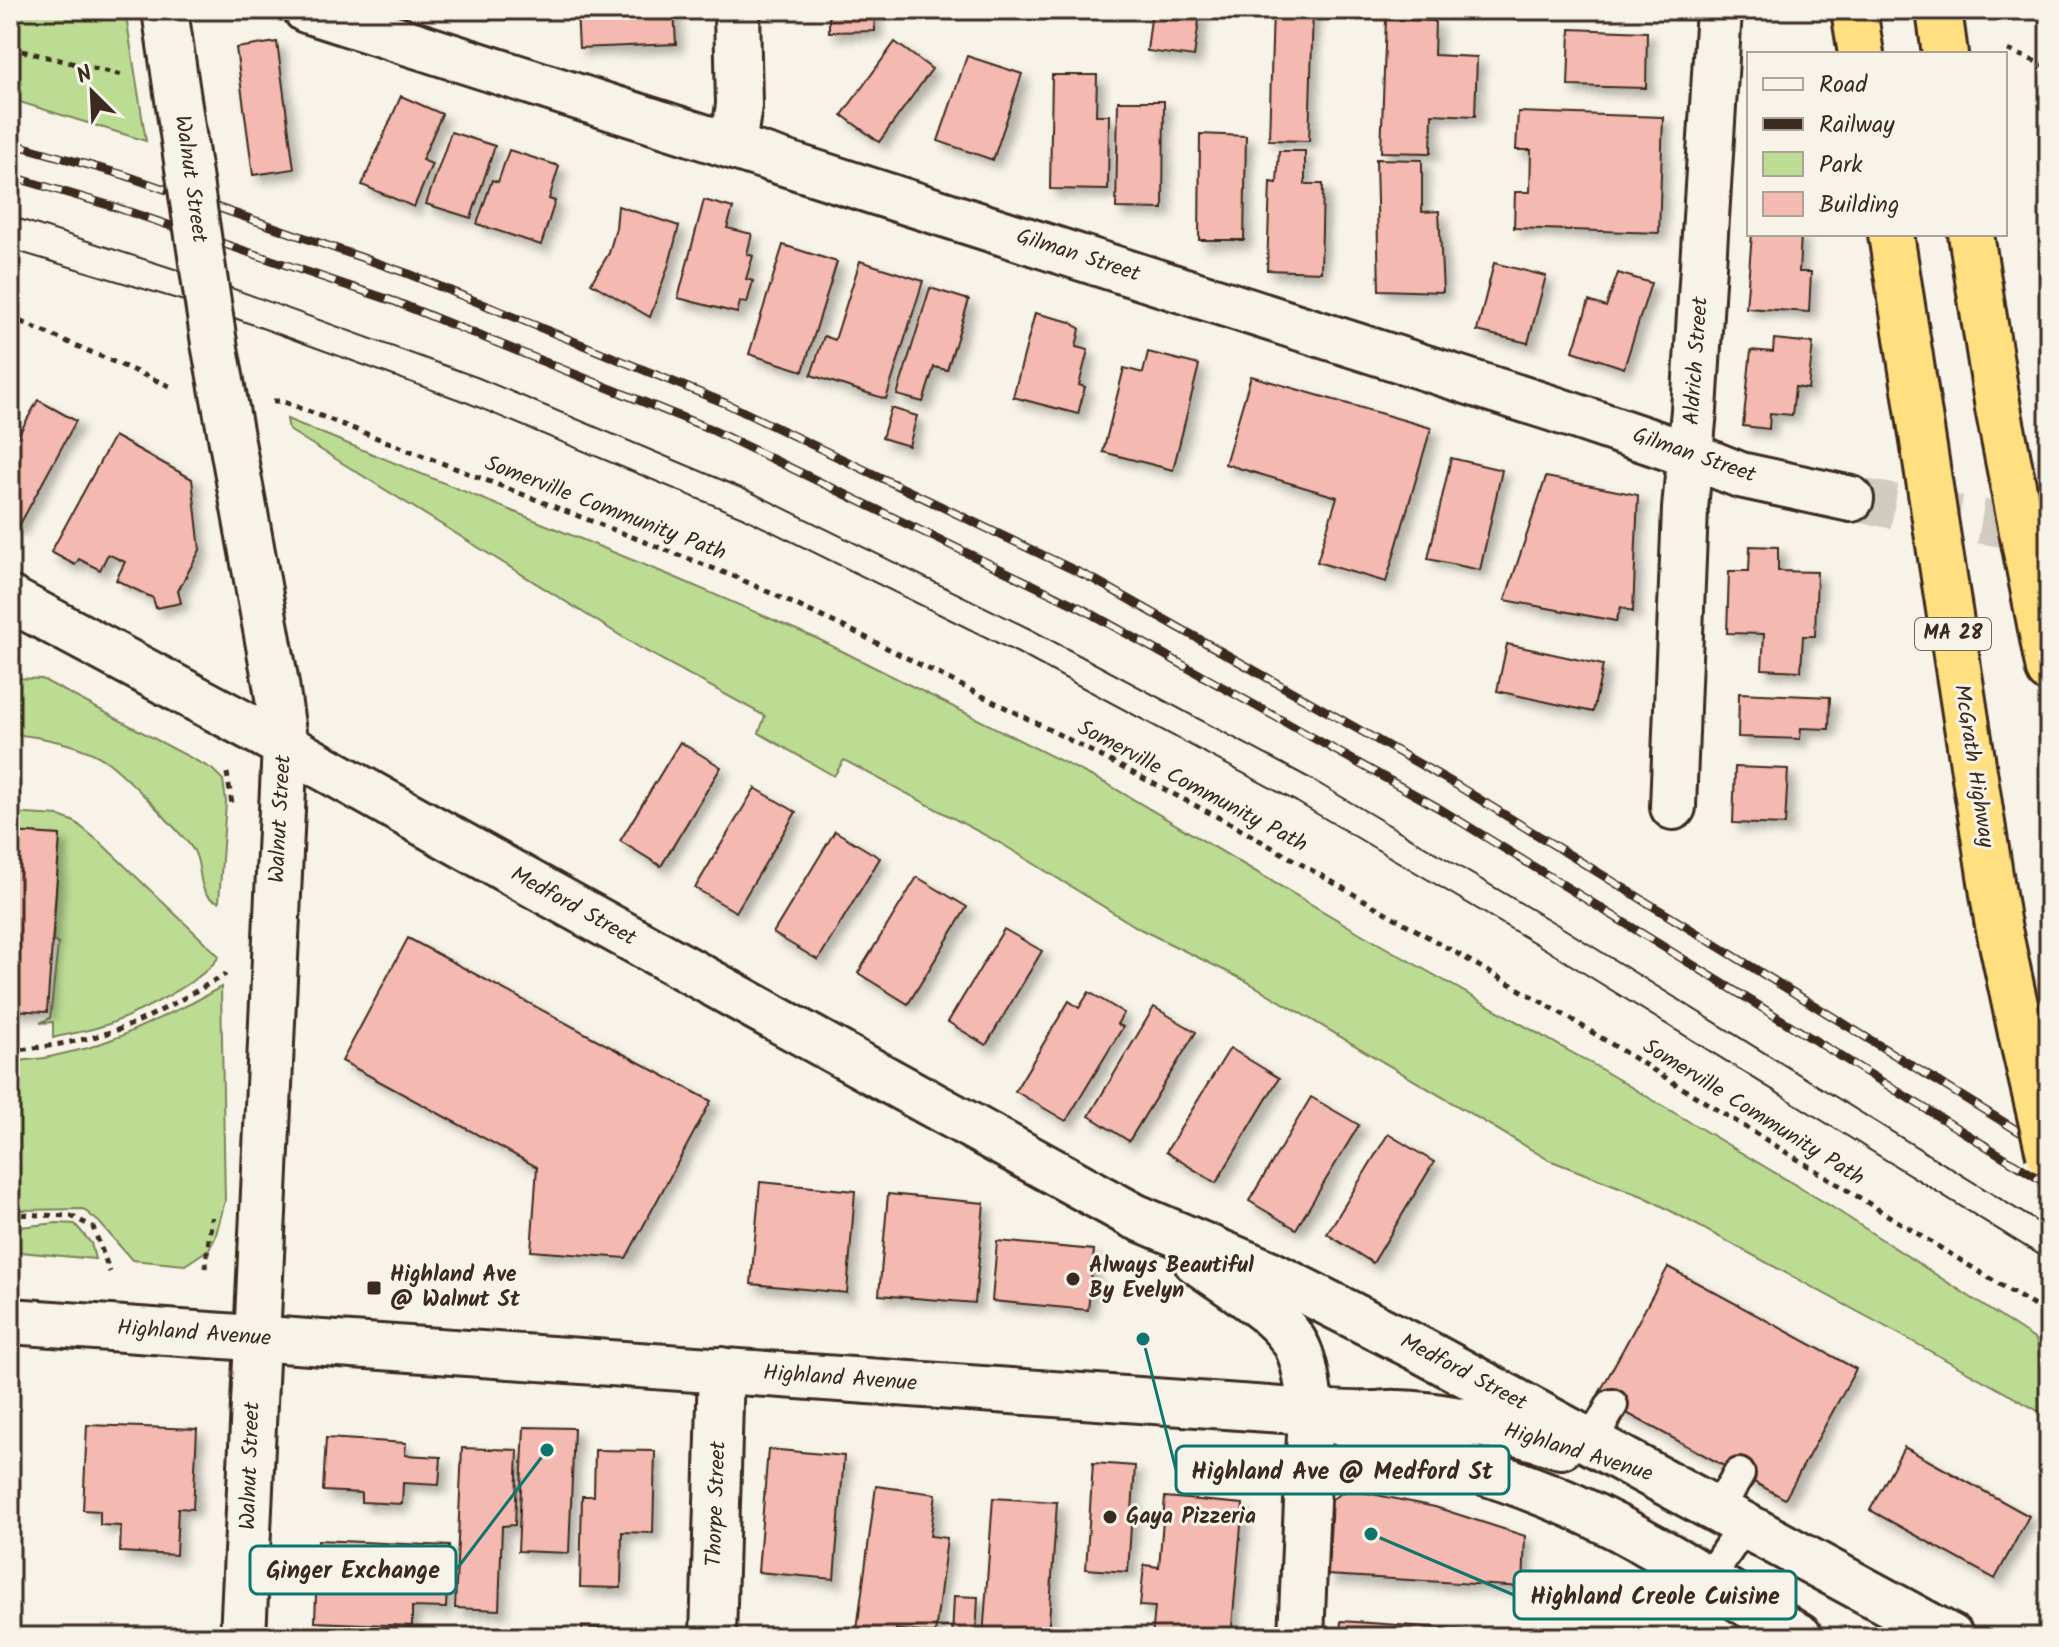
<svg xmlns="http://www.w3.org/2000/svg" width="2059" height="1647" viewBox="0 0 2059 1647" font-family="Kalam,sans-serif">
  <defs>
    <filter id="shadow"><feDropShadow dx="7" dy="7" stdDeviation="4" flood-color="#0004"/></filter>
  </defs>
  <rect width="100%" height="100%" fill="#f7f3e8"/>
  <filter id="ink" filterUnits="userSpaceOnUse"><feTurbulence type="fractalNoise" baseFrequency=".0125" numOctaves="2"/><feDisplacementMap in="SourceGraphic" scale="16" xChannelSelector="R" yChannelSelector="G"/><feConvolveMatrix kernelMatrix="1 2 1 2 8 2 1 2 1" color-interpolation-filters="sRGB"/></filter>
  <g filter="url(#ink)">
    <!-- green -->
    <g fill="#bcdc94" stroke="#7c8359" stroke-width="2">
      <polygon points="10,10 125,10 146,141 10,99"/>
      <polygon points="287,419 674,577 820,640 1107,784 1365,936 1594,1065 1829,1205 2036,1340 2049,1403 2049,1417 1901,1335 1645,1197 1549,1160 1246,981 1140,929 1002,844 844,760 834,776 759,733 765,716 642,649 289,430"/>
      <path d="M 10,678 L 42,679 L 212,769 L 223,780 L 226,802 L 219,902 C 195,897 204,868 194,851 C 186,838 172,826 162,814 C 145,797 128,778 109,763 C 86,745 38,736 10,734 Z"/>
      <path d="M 10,813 L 59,816 L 75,822 L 102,844 L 219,956 C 207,979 140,1012 114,1022 C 95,1030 73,1033 53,1038 L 53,1022 L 40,1023 L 50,1018 L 58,944 L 53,941 L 60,835 L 10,832 Z"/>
      <polygon points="221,987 225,1201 215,1238 209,1249 185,1265 132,1260 99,1222 83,1209 20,1210 10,1208 10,1062 45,1058 88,1048 121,1036 192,1003"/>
      <polygon points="57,1223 75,1224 91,1243 95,1259 10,1251 10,1228"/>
    </g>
    <!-- building -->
    <g fill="#f4b9b0" stroke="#3b2a1e" stroke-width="2" filter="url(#shadow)">
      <polygon points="577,10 674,10 676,44 579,48"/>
      <polygon points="829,10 874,10 875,31 829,32"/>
      <polygon points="1152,10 1175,10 1200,13 1194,57 1147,51"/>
      <polygon points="1273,10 1313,10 1309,141 1269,140"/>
      <polygon points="1386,19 1435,21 1434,55 1477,57 1475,116 1432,114 1431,153 1381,152"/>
      <polygon points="1570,29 1647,32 1646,88 1568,86"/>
      <polygon points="277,42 294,169 253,175 236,48"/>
      <polygon points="895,42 932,69 879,142 842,115"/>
      <polygon points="967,56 1022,74 993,160 938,141"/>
      <polygon points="1052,75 1097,75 1096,115 1109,115 1108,190 1050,189"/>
      <polygon points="401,96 442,114 422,160 432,164 414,207 362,185"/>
      <polygon points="1118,101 1164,101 1163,209 1116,208"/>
      <polygon points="1518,112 1663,117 1659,233 1514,228 1515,192 1530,192 1531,150 1516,150"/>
      <polygon points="451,132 495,146 471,218 426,204"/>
      <polygon points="1200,134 1246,136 1244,240 1199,240"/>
      <polygon points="509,150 559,166 549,199 555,201 541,245 477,224 492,180 498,182"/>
      <polygon points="1279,151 1305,151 1305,184 1323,184 1321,272 1267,270 1270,182 1277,183"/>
      <polygon points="1376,159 1422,160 1422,212 1439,211 1443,292 1379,290"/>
      <polygon points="704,200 733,208 727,228 752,234 747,254 753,256 746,279 753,281 747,303 740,302 737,313 678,298"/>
      <polygon points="618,206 679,226 669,264 650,317 591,283 609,253 616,228"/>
      <polygon points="1752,234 1801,234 1799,272 1811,272 1809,312 1746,308"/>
      <polygon points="783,245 837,262 803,371 749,354"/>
      <polygon points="860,261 923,281 886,399 811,375 824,336 835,340"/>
      <polygon points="1494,263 1546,276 1528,343 1477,331"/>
      <polygon points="1618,273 1651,283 1624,368 1573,351 1589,301 1606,307"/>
      <polygon points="930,288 969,300 947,370 934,367 923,402 897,395"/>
      <polygon points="1035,313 1071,322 1080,329 1076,347 1088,350 1079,385 1085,387 1078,414 1013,397"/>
      <polygon points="1774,339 1813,343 1808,389 1795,387 1792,415 1770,413 1769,429 1743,426 1751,350 1773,352"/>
      <polygon points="1148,352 1199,365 1173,470 1103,452 1124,368 1143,373"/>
      <polygon points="1251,376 1431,428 1386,582 1317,562 1337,497 1225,464"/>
      <polygon points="38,400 76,421 18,528 10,524 10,438 15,441"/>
      <polygon points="891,408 917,416 909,446 882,438"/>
      <polygon points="114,436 192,479 200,550 178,591 181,603 156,608 153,598 116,580 125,562 108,554 100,570 79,559 75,565 51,552"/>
      <polygon points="1451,458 1502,470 1480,570 1428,559"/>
      <polygon points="1546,477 1638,495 1633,612 1621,607 1616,621 1505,600"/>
      <polygon points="1750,546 1778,547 1778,571 1817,572 1815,636 1803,636 1801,671 1762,669 1764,634 1727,633 1729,571 1749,571"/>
      <polygon points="1507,644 1603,665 1593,712 1497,691"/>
      <polygon points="1739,693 1830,697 1829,729 1801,728 1800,739 1738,737"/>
      <polygon points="680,742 721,767 661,866 620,841"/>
      <polygon points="1735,767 1788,769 1785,825 1733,823"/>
      <polygon points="755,788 796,812 736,912 695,888"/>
      <polygon points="835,831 880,858 818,960 773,933"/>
      <polygon points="10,832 60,835 47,1012 10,1010"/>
      <polygon points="917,877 967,907 908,1004 858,973"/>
      <polygon points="1004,929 1042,951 986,1045 948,1022"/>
      <polygon points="408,938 711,1101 626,1258 531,1251 537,1167 342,1061"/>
      <polygon points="1089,992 1124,1013 1117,1024 1123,1027 1066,1121 1015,1091 1069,1001 1079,1008"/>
      <polygon points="1154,1007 1196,1032 1129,1141 1089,1116"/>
      <polygon points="1230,1048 1279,1078 1216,1183 1166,1152"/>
      <polygon points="1311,1097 1359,1125 1296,1229 1249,1201"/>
      <polygon points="1388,1134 1434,1162 1373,1263 1327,1234"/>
      <polygon points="760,1182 855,1191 847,1293 751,1284"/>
      <polygon points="888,1194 984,1203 975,1303 879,1295"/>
      <polygon points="997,1241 1094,1250 1088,1310 992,1301"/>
      <polygon points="1668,1267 1856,1369 1785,1499 1597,1397"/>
      <polygon points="87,1425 197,1429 193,1509 178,1508 176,1555 120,1552 121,1526 100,1525 100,1511 83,1510"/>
      <polygon points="524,1427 574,1428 569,1553 518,1551"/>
      <polygon points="326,1438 406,1443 405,1455 441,1457 439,1485 403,1483 402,1504 361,1502 361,1493 323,1491"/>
      <polygon points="1904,1447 2029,1516 1995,1579 1870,1510"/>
      <polygon points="462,1448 518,1450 515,1525 502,1526 499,1610 455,1608"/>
      <polygon points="768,1449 844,1456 834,1579 758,1572"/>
      <polygon points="595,1450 655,1451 653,1533 622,1532 621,1588 580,1587 582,1496 594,1496"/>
      <polygon points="1093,1463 1135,1466 1128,1572 1086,1569"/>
      <polygon points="876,1486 936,1494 930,1536 947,1538 935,1634 896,1629 895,1637 856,1637"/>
      <polygon points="1348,1489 1435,1507 1525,1536 1523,1587 1328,1575 1332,1499"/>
      <polygon points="1165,1497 1243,1504 1231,1637 1152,1637 1155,1607 1140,1606 1144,1565 1159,1567"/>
      <polygon points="993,1498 1057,1502 1048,1637 983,1637"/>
      <polygon points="318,1540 449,1546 446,1608 412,1607 412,1626 315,1622"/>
      <polygon points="954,1596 978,1597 976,1637 952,1637"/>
      <polygon points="1341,1621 1469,1630 1468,1637 1340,1637"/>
      <polygon points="582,1627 624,1629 624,1637 582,1637"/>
    </g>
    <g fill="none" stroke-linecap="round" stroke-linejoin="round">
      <!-- minor-tunnel -->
      <polyline stroke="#d1cbc0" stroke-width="44" stroke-dasharray="44 22" stroke-linecap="butt" points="1851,499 2049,533"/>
      <!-- service casing -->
      <g stroke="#3b2a1e" stroke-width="36">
        <g id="service">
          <polyline points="1592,1441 1612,1405"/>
          <polyline points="1718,1509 1739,1474"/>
          <polyline points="1708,1579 1745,1524"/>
        </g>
      </g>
      <!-- minor casing -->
      <g stroke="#3b2a1e" stroke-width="50">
        <g id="minor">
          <polyline points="165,10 188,168"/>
          <polyline points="306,10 1554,409 1690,455 1740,475 1851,499"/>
          <polyline points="733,145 739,105 737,10"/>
          <polyline points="214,343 276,684 285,746 243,1637"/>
          <polyline points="1673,807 1685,509 1694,410 1719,10"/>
          <polyline points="713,1637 721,1370"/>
          <polyline points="1301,1637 1311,1412"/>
        </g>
      </g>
      <!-- secondary casing -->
      <g stroke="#3b2a1e" stroke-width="50">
        <g id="secondary">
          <polyline points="10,599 285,746 534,885 1134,1216 1269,1273 1419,1349 1951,1637"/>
          <path d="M 1196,1261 C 1226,1283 1285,1316 1299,1351 C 1307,1370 1308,1392 1311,1412"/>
          <path d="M 10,1321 L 1311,1412 C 1331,1413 1352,1415 1373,1414 C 1381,1414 1389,1412 1398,1413 C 1453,1415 1508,1429 1561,1446"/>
          <path d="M 1343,1424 C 1419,1453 1499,1473 1573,1506 C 1653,1542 1726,1591 1800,1637"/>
        </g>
      </g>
      <!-- trunk casing -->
      <g stroke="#3b2a1e" stroke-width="50">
        <g id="trunk">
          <polyline points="1854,10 1861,54"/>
          <polyline points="1939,10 1945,54"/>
          <polyline points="1891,234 1997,920 2021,1033"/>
          <polyline points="1971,234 1998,408 2049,670"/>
        </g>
      </g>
      <!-- path -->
      <g stroke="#3b2a1e" stroke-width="5" stroke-dasharray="6 6" stroke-linecap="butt">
        <polyline points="10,48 126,76"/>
        <polyline points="2008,50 2049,67"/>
        <polyline points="10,317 174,388"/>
        <polyline points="273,401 282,401 738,578 857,633 1056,733 1233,825 1566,1016 2049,1315"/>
        <polyline points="227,773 232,804"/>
        <path d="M 10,1051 C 46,1047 86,1041 120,1029 C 157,1015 192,993 226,974"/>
        <polyline points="10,1214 71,1216 93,1227 110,1272"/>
        <polyline points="205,1268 212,1217"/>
      </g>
      <!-- service -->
      <use href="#service" stroke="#f7f3e8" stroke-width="30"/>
      <!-- minor -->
      <use href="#minor" stroke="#f7f3e8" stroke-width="44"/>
      <!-- secondary -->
      <use href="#secondary" stroke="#f7f3e8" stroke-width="44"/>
      <!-- trunk -->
      <use href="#trunk" stroke="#ffdf80" stroke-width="44"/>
      <!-- tram -->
      <g stroke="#3b2a1e" stroke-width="2">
        <polyline points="10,216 212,281 479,378 753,493 1032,630 1313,780 1558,925 2049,1229"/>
        <polyline points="10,249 204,307 468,403 742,517 1018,653 1297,802 1545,949 2049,1261"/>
      </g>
      <!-- rail casing -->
      <g stroke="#3b2a1e" stroke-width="9">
        <g id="rail">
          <polyline points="10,143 124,175 409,274 725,403 1095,580 1453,783 2049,1150"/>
          <polyline points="10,176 115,207 396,302 708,428 1081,608 1437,807 2049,1185"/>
        </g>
      </g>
      <!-- rail -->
      <use href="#rail" stroke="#f7f3e8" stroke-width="6" stroke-dasharray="18" stroke-linecap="butt"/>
      <!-- minor-bridge casing -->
      <g stroke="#3b2a1e" stroke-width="50" stroke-linecap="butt">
        <polyline id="minor-bridge" points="188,168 214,343"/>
      </g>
      <!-- trunk-bridge casing -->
      <g stroke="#3b2a1e" stroke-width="50" stroke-linecap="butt">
        <polyline id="trunk-bridge" points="2021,1033 2049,1154"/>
      </g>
      <!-- minor-bridge -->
      <use href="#minor-bridge" stroke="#f7f3e8" stroke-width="44"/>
      <!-- trunk-bridge -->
      <use href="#trunk-bridge" stroke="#ffdf80" stroke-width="44"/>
    </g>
  </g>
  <!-- markers -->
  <g fill="#3b2a1e" stroke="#f7f3e8" stroke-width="3">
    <circle cx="1073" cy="1279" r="8"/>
    <rect x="366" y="1280" width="16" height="16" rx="4"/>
    <circle cx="1110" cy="1517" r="8"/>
  </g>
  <g text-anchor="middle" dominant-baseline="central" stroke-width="6" stroke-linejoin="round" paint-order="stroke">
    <!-- shield labels -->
    <rect fill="#f7f3e8" stroke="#73665b" stroke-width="2" x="1915" y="618" width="76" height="32" rx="6"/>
    <g font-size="20" font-weight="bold" fill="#3b2a1e">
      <text x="1953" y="634">MA 28</text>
    </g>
    <!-- street labels -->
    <g font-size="22" fill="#3b2a1e" stroke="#f7f3e8">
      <text transform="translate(190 179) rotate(82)">Walnut Street</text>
      <text transform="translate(1078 256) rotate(18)">Gilman Street</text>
      <text transform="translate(1697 361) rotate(-86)">Aldrich Street</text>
      <text transform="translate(1694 456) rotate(19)">Gilman Street</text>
      <text transform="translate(605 509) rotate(21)">Somerville Community Path</text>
      <text transform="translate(1973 766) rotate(81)">McGrath Highway</text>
      <text transform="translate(1192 787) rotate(28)">Somerville Community Path</text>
      <text transform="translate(281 819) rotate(-87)">Walnut Street</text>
      <text transform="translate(573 907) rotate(29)">Medford Street</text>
      <text transform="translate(1753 1113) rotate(32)">Somerville Community Path</text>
      <text transform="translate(194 1334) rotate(4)">Highland Avenue</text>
      <text transform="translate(1463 1373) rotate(28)">Medford Street</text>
      <text transform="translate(840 1379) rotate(4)">Highland Avenue</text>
      <text transform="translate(1578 1453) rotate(17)">Highland Avenue</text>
      <text transform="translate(251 1466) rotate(-88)">Walnut Street</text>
      <text transform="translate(717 1504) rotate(-88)">Thorpe Street</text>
    </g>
    <!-- poi labels -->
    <g font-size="22" font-weight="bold" fill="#3b2a1e" stroke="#f7f3e8" text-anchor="start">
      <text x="1089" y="1266">Always Beautiful<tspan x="1089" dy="25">By Evelyn</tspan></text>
      <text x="390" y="1275">Highland Ave<tspan x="390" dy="25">@ Walnut St</tspan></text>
      <text x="1126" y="1517">Gaya Pizzeria</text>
    </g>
  </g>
  <!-- callouts -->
  <path fill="none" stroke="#0f766e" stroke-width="3" d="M1143 1339L1176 1470M547 1450L456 1570M1371 1534L1514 1595"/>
  <g fill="#0f766e" stroke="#f7f3e8" stroke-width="3">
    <circle cx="1143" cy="1339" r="8"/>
    <circle cx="547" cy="1450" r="8"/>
    <circle cx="1371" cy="1534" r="8"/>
  </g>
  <g fill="#f7f3e8" stroke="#0f766e" stroke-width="3">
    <rect x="1176" y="1446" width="333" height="48" rx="8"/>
    <rect x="250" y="1546" width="206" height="48" rx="8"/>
    <rect x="1514" y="1571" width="282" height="48" rx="8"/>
  </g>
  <g font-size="24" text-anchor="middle" font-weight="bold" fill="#3b2a1e">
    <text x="1342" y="1479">Highland Ave @ Medford St</text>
    <text x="353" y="1578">Ginger Exchange</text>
    <text x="1655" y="1604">Highland Creole Cuisine</text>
  </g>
  <!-- margin -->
  <rect width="2059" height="1647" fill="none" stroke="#f7f3e8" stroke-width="40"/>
  <rect x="20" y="20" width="2019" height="1607" fill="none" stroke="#3b2a1e" stroke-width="3" filter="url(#ink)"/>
  <!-- legend -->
  <rect x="1747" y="52" width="260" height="184" fill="#f7f3e8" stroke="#aca397" stroke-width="2"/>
  <rect x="1763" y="78" width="40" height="12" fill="#f7f3e8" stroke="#aca397" stroke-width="2"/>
  <text x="1819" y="92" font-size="24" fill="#3b2a1e">Road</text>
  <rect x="1763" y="118" width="40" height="12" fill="#3b2a1e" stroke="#aca397" stroke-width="2"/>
  <text x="1819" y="132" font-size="24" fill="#3b2a1e">Railway</text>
  <rect x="1763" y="152" width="40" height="24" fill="#bcdc94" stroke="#aca397" stroke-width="2"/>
  <text x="1819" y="172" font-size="24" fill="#3b2a1e">Park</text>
  <rect x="1763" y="192" width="40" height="24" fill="#f4b9b0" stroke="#aca397" stroke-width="2"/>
  <text x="1819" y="212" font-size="24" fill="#3b2a1e">Building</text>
  <!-- north arrow -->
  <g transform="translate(92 92) rotate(336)" stroke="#f7f3e8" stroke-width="6" paint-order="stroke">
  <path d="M0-6L14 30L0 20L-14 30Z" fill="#3b2a1e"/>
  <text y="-12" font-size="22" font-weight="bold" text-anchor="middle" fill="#3b2a1e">N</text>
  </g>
</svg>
